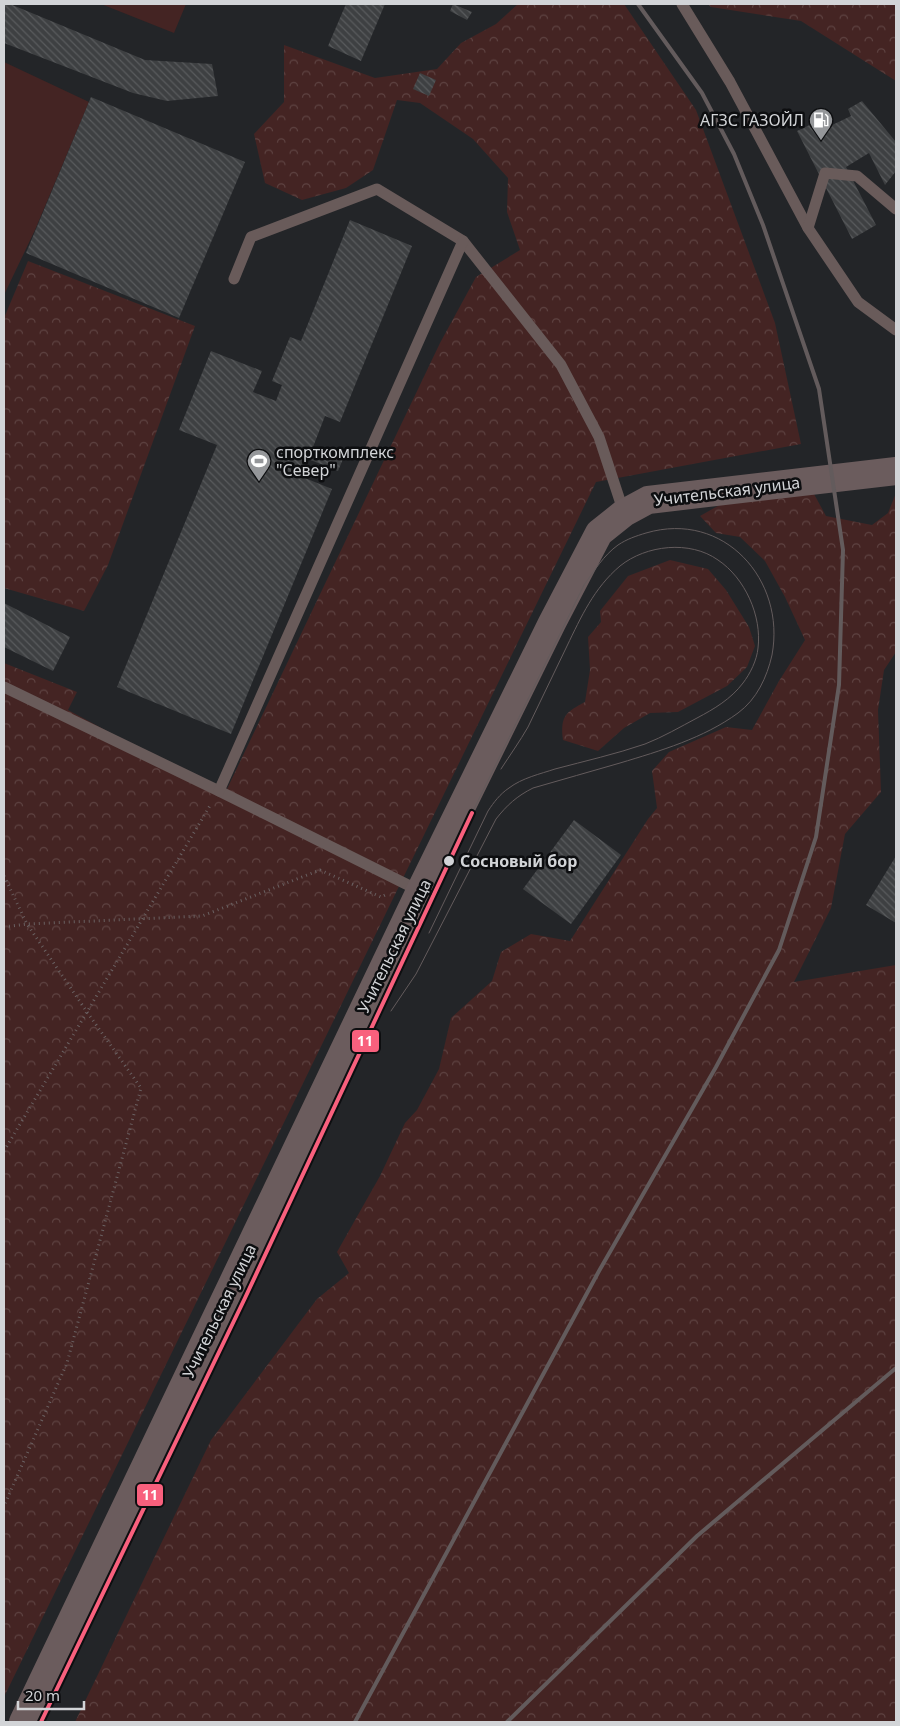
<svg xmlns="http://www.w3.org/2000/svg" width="900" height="1726" viewBox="0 0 900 1726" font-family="'Noto Sans',sans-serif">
  <defs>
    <pattern id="forest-crowns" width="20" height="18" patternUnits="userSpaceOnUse" patternTransform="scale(1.25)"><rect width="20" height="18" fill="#442423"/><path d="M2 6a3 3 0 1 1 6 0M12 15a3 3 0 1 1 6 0" fill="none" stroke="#5e4342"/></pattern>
    <pattern id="building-back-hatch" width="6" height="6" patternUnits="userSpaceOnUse" patternTransform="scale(1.25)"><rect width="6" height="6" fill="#3e4042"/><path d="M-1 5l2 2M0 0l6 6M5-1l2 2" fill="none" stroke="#595b5d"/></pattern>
  </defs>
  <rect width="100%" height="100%" fill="#232528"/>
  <!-- green -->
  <g fill="#442423">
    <polygon points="101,4 186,4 174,33"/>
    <polygon points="4,62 89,102 35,230 4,295"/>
  </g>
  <!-- forest -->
  <g fill="url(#forest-crowns)">
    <polygon points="518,4 624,4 696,110 775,323 801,444 596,482 4,1697 4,663 77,692 68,710 209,786 227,789 440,343 476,277 520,250 507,212 508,178 473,139 420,103 397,100 373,170 346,188 302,200 265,183 254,134 284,102 284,45 375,78 437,69 461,43 496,24"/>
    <polygon points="708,4 896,4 896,81 801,21 711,7"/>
    <polygon points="28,261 195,326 108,565 84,611 4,588 4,318"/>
    <polygon points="896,493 896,652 884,670 878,710 881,792 845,834 831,908 794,982 896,965 896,1722 75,1722 211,1440 317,1299 349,1273 337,1252 380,1176 405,1123 417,1110 439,1069 451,1018 492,981 501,952 531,934 570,941 648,819 657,808 652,771 669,752 726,727 752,730 779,681 805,640 785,597 765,561 740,537 716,533 700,516 723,503 814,494 826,516 872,525 888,513"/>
    <path d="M 670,560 L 708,569 L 726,590 L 749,627 L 755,646 L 747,667 L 727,686 L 678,712 L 650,713 L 624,728 L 598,751 L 563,740 C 560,716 566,712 585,702 L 590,670 L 588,637 L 601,622 L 600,611 L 628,576 Z"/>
  </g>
  <!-- building -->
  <g fill="url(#building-back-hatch)">
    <polygon points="4,4 10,4 145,60 212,64 218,96 167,101 133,93 4,43"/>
    <polygon points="346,4 385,4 361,61 328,46"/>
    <polygon points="453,4 472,12 467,20 450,11"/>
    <polygon points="420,73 436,80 429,96 413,89"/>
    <polygon points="91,97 245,162 179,318 26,253"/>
    <polygon points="862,101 896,142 896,171 885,185 869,153 846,167 876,225 852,239 797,131 820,120 828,127 851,116 848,109"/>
    <polygon points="350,220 412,246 340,422 325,416 313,447 343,459 338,471 308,459 300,476 332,489 231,734 117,687 217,445 179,430 211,351 262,371 253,392 276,401 282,385 272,381 290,337 301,341"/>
    <polygon points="4,603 70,637 53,671 4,647"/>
    <polygon points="574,820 621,855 571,924 523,889"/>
    <polygon points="896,856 896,923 866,905"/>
  </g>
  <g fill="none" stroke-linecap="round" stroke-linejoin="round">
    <!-- path -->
    <g stroke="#6a6162" stroke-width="3" stroke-dasharray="1 4" stroke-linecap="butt">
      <polyline points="4,876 27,924 87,1012 141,1088 67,1363 4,1506"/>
      <polyline points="4,927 27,924 202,916 320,870 381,897 387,894"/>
      <polyline points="4,1151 211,804"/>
    </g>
    <!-- lane -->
    <g stroke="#695b5a" stroke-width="11">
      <polyline points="682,4 730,82 808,228"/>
      <polyline points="896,209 857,176 825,173 808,228 858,302 896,330"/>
      <polyline points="234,279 251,237 377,189 463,241 561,365 599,437 624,513"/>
      <polyline points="4,687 219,791 420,891"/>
      <polyline points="219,791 463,241"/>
    </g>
    <!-- secondary -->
    <polyline stroke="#6b5c5d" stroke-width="28" points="23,1722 420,891 552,623 599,533 624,513 648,500 896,471"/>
    <!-- tram -->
    <g stroke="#635b5c" stroke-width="1">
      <path d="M 429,933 L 488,811 C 494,802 500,794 509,788 C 522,778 540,774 555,769 C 585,761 616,754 645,744 C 663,737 680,727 697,718 C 714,709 731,699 743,683 C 750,674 757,660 758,648 C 762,616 745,578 718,560 C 690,540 646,545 620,566 C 594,588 581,617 567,646 C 554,673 541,700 528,727 C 520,741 510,755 501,769"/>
      <path d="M 391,1011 L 416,974 L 496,819 C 507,805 517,796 533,788 C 562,780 591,771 620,763 C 660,751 704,738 738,713 C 757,699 767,677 772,655 C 786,580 724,510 646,533 C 636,536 627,539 618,545 C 604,555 594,571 584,585 L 472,813"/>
    </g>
    <!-- rail -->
    <g stroke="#635b5c" stroke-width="4">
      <polyline points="355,1722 599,1271 716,1067 779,950 816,837 839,685 843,550 819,389 763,225 734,154 702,93 638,4"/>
      <polyline points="507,1722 697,1536 896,1368"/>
    </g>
    <!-- tram-1 casing -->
    <g stroke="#0d0e10" stroke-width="8">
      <polyline id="tram-1" points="41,1722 245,1298 472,813"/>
    </g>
    <!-- tram-1 -->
    <use href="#tram-1" stroke="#f8607d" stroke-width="4"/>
  </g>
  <!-- icons -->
  <defs>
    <g id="fuel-pin" transform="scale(1.25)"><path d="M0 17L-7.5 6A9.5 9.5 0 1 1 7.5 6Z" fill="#95979a" stroke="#0d0e10"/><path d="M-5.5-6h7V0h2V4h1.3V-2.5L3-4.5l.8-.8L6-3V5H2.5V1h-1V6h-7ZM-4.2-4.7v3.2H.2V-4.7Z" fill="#fff"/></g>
    <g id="stadium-pin" transform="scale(1.25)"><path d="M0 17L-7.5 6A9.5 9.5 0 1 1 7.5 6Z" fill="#95979a" stroke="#0d0e10"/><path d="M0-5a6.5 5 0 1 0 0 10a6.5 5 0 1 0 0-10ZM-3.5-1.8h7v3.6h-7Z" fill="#fff"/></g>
  </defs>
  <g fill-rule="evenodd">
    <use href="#fuel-pin" x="821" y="120"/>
    <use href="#stadium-pin" x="259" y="461"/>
  </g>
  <!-- markers -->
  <circle fill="#d2d4d7" stroke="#0d0e10" stroke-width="2" cx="449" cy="861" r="6"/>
  <g text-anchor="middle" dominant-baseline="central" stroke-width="5" stroke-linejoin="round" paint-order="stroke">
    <!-- poi labels -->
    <g font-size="16" fill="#d2d4d7" stroke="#0d0e10" text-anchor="end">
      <text x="804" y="120">АГЗС ГАЗОЙЛ</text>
      <text x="276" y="452" text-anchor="start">спорткомплекс<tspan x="276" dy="18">"Север"</tspan></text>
    </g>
    <!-- street labels -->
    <g font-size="16" fill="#d2d4d7" stroke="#0d0e10">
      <text transform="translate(727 491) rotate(-7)">Учительская улица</text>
      <text transform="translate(394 946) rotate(-64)">Учительская улица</text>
      <text transform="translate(219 1311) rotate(-64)">Учительская улица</text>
    </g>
    <!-- stop labels -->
    <g font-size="16" font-weight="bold" fill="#d2d4d7" stroke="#0d0e10" text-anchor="start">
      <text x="460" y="861">Сосновый бор</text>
    </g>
  </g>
  <g stroke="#0d0e10" stroke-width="2">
    <rect x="351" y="1029" width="29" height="24" rx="5" fill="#f8607d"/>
    <rect x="136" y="1483" width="28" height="24" rx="5" fill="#f8607d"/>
  </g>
  <g font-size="14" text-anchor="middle" font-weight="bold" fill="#fff">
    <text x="365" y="1046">11</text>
    <text x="150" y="1500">11</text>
  </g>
  <!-- border -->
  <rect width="900" height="1726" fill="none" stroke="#d2d4d7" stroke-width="10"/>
  <!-- scale -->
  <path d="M18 1701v8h66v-8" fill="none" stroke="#d2d4d7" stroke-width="2.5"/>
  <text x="25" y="1701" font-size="15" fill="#d2d4d7" stroke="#0d0e10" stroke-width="4" paint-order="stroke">20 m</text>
</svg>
